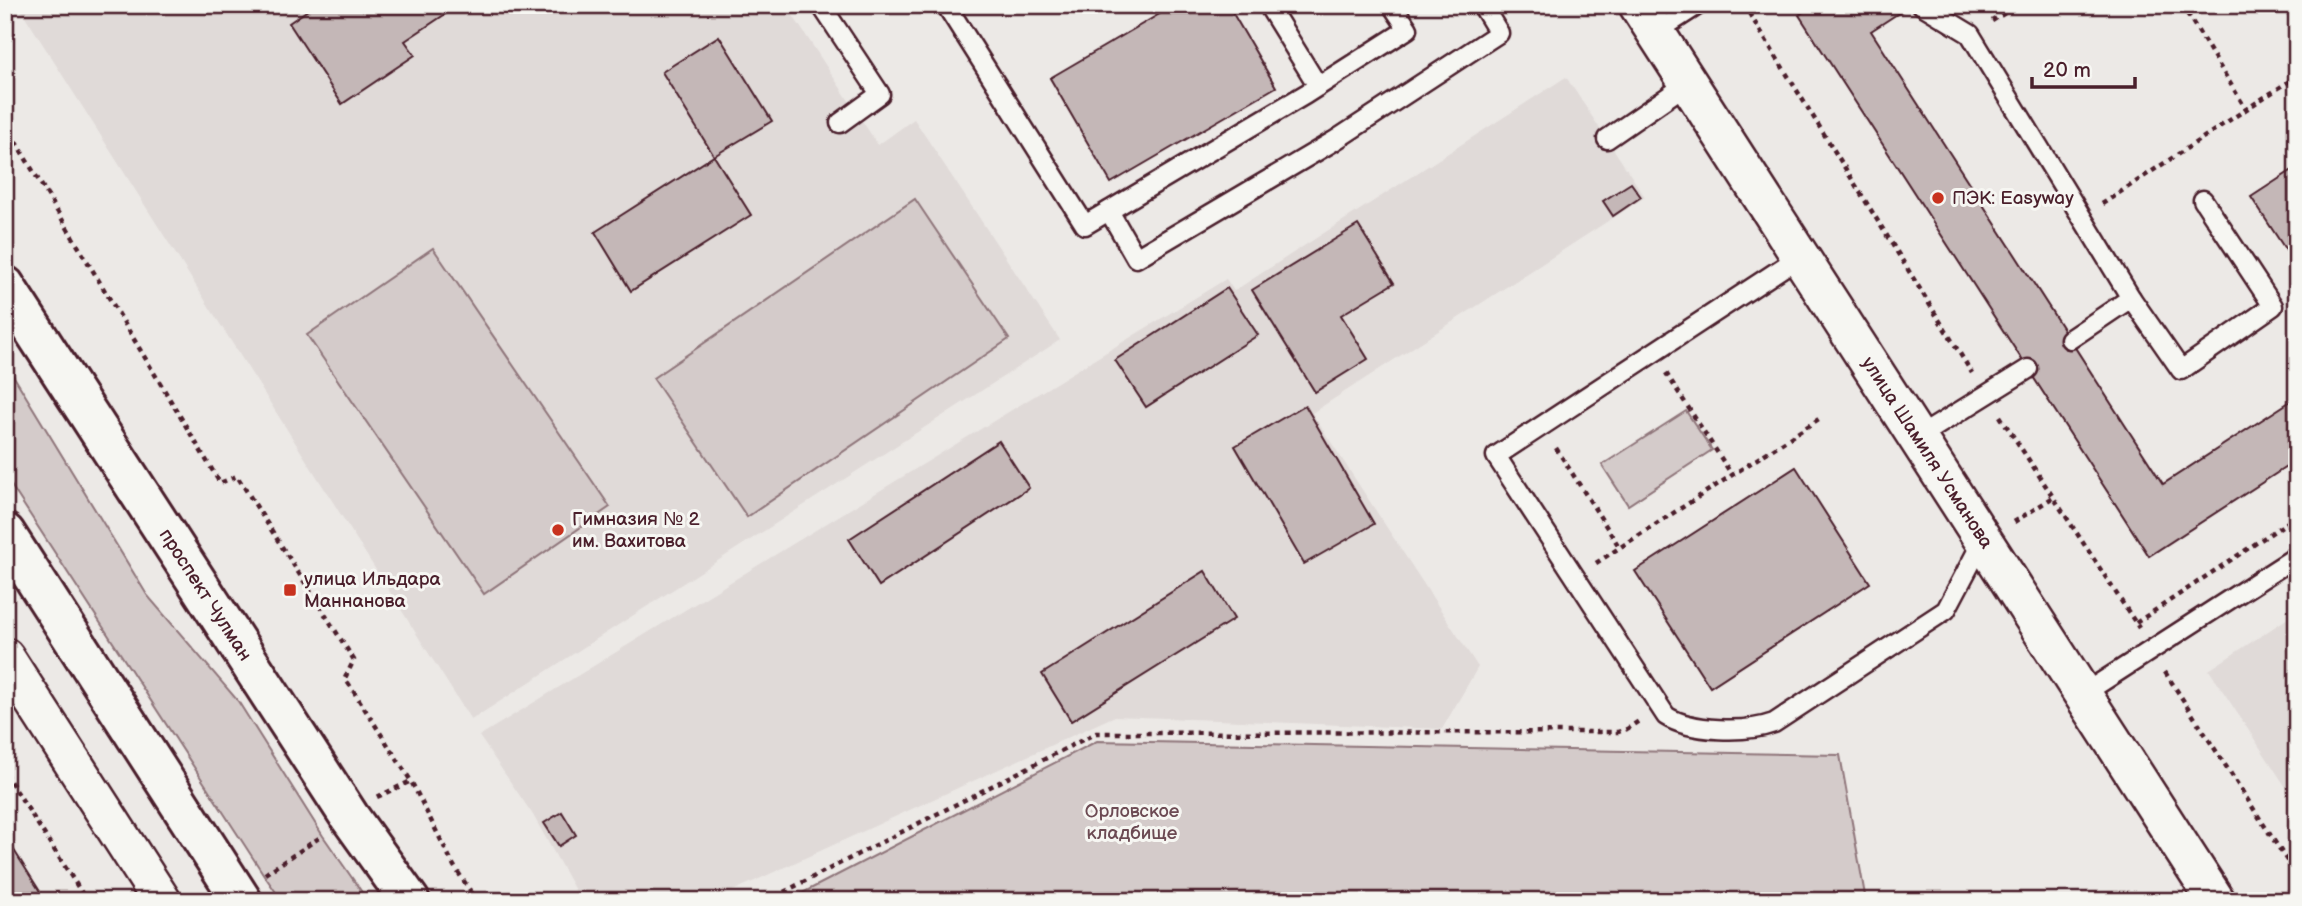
<svg xmlns="http://www.w3.org/2000/svg" width="2302" height="906" viewBox="0 0 2302 906" font-family="'Balsamiq Sans',sans-serif">
  <rect width="100%" height="100%" fill="#ece9e6"/>
  <filter id="ink" filterUnits="userSpaceOnUse"><feTurbulence type="fractalNoise" baseFrequency=".0143" numOctaves="2"/><feDisplacementMap in="SourceGraphic" scale="14" xChannelSelector="R" yChannelSelector="G"/><feConvolveMatrix kernelMatrix="1 2 1 2 8 2 1 2 1" color-interpolation-filters="sRGB"/></filter>
  <g filter="url(#ink)">
    <!-- built -->
    <g fill="#e0dad8">
      <polygon points="18,5 786,5 878,145 914,119 1060,340 471,720"/>
      <polygon points="1566,77 1645,197 1312,413 1478,667 1442,729 1115,716 713,900 581,901 533,815 479,736 1226,279 1234,291"/>
      <polygon points="2297,612 2297,804 2209,670"/>
    </g>
    <!-- green -->
    <g fill="#d4cbca" stroke="#8f757a" stroke-width="2">
      <polygon points="915,199 1009,339 747,517 653,378"/>
      <polygon points="433,248 610,507 484,594 307,335"/>
      <polygon points="5,362 147,595 238,701 323,836 368,901 282,901 264,875 5,476"/>
      <polygon points="1686,411 1712,450 1628,505 1602,465"/>
      <polygon points="1097,741 1840,755 1866,901 787,901"/>
    </g>
    <!-- building -->
    <g fill="#c4b7b7" stroke="#4a1f2b" stroke-width="2">
      <polygon points="315,5 332,5 334,7 337,5 459,5 405,41 415,55 342,104 289,23"/>
      <polygon points="1175,5 1228,5 1276,87 1111,183 1050,78"/>
      <polygon points="1814,5 1911,5 1871,31 2163,484 2297,397 2297,460 2149,556 1799,15"/>
      <polygon points="719,36 772,121 714,156 662,72"/>
      <polygon points="714,156 751,215 631,291 595,232"/>
      <polygon points="2297,167 2297,267 2251,197"/>
      <polygon points="1631,183 1641,197 1613,216 1603,201"/>
      <polygon points="1358,225 1394,283 1341,315 1368,359 1315,392 1252,290"/>
      <polygon points="1227,288 1258,335 1146,407 1115,360"/>
      <polygon points="1305,405 1374,524 1304,564 1235,446"/>
      <polygon points="999,441 1029,488 879,586 849,539"/>
      <polygon points="1796,467 1870,583 1710,687 1635,571"/>
      <polygon points="1205,571 1234,619 1071,721 1042,674"/>
      <polygon points="562,812 576,835 559,846 544,823"/>
      <polygon points="5,836 46,901 5,901"/>
    </g>
    <g fill="none" stroke-linecap="round" stroke-linejoin="round">
      <!-- service casing -->
      <g stroke="#4a1f2b" stroke-width="23">
        <g id="service">
          <polyline points="821,5 880,94 840,123"/>
          <polyline points="946,5 1085,225 1306,94 1408,29 1392,5"/>
          <polyline points="1268,5 1318,86"/>
          <polyline points="1922,5 1970,34 2131,298 2181,370 2273,306 2203,200"/>
          <polyline points="1656,32 1698,5"/>
          <polyline points="1607,139 1688,83"/>
          <polyline points="1109,211 1136,258 1334,141 1499,33 1482,5"/>
          <path d="M 1799,257 L 1496,456 L 1666,716 C 1691,732 1746,733 1774,723 L 1946,610 L 1983,540"/>
          <polyline points="2070,339 2131,298"/>
          <polyline points="1917,438 2028,369"/>
          <polyline points="2083,694 2297,556"/>
        </g>
      </g>
      <!-- minor casing -->
      <g stroke="#4a1f2b" stroke-width="42">
        <g id="minor">
          <polyline points="1638,5 2216,901"/>
          <polyline points="5,657 162,901"/>
        </g>
      </g>
      <!-- secondary casing -->
      <g stroke="#4a1f2b" stroke-width="44">
        <g id="secondary">
          <polyline points="5,286 349,816 410,901"/>
          <polyline points="5,533 242,901"/>
        </g>
      </g>
      <!-- path -->
      <g stroke="#4a1f2b" stroke-width="4.5" stroke-dasharray="5 5" stroke-linecap="butt">
        <polyline points="1744,5 1972,373"/>
        <polyline points="2182,5 2246,109"/>
        <polyline points="1992,21 2018,5"/>
        <polyline points="5,124 220,483 237,476 354,660 345,678 411,781"/>
        <polyline points="2102,204 2297,76"/>
        <polyline points="1666,373 1732,475"/>
        <polyline points="2000,416 2139,628"/>
        <polyline points="1556,448 1620,548"/>
        <polyline points="2014,522 2052,498"/>
        <polyline points="1596,563 1822,417"/>
        <polyline points="2136,623 2297,516"/>
        <polyline points="2165,672 2297,876"/>
        <polyline points="5,773 87,901"/>
        <polyline points="377,797 411,781 454,866 477,901"/>
        <polyline points="265,874 319,838"/>
        <polyline points="766,901 1096,733 1618,732 1627,729 1639,721"/>
      </g>
      <!-- service -->
      <use href="#service" stroke="#f6f6f2" stroke-width="18"/>
      <!-- minor -->
      <use href="#minor" stroke="#f6f6f2" stroke-width="37"/>
      <!-- secondary -->
      <use href="#secondary" stroke="#f6f6f2" stroke-width="38"/>
    </g>
  </g>
  <!-- markers -->
  <g fill="#c8321e" stroke="#f6f6f2" stroke-width="2.5">
    <circle cx="1938" cy="198" r="7"/>
    <circle cx="558" cy="530" r="7"/>
    <rect x="283" y="583" width="14" height="14" rx="3.5"/>
  </g>
  <g text-anchor="middle" dominant-baseline="central" stroke-width="6" stroke-linejoin="round" paint-order="stroke">
    <!-- poi labels -->
    <g font-size="19" fill="#4a1f2b" stroke="#f6f6f2" text-anchor="start">
      <text x="1952" y="198">ПЭК: Easyway</text>
      <text x="572" y="519">Гимназия № 2<tspan x="572" dy="22">им. Вахитова</tspan></text>
      <text x="304" y="579">улица Ильдара<tspan x="304" dy="22">Маннанова</tspan></text>
    </g>
    <!-- street labels -->
    <g font-size="19" fill="#4a1f2b" stroke="#f6f6f2">
      <text transform="translate(1927 453) rotate(57)">улица Шамиля Усманова</text>
      <text transform="translate(205 595) rotate(57)">проспект Чулман</text>
    </g>
    <!-- park labels -->
    <g font-size="19" fill="#6c4a53" stroke="#f6f6f2">
      <text x="1132" y="811">Орловское<tspan x="1132" dy="22">кладбище</tspan></text>
    </g>
  </g>
  <!-- margin -->
  <rect width="2302" height="906" fill="none" stroke="#f6f6f2" stroke-width="28"/>
  <rect x="14" y="14" width="2274" height="878" fill="none" stroke="#4a1f2b" stroke-width="2.5" filter="url(#ink)"/>
  <!-- scale -->
  <path d="M2032 77v10h103v-10" fill="none" stroke="#4a1f2b" stroke-width="3.5"/>
  <text x="2043" y="77" font-size="21" fill="#4a1f2b" stroke="#f6f6f2" stroke-width="5" paint-order="stroke">20 m</text>
</svg>
